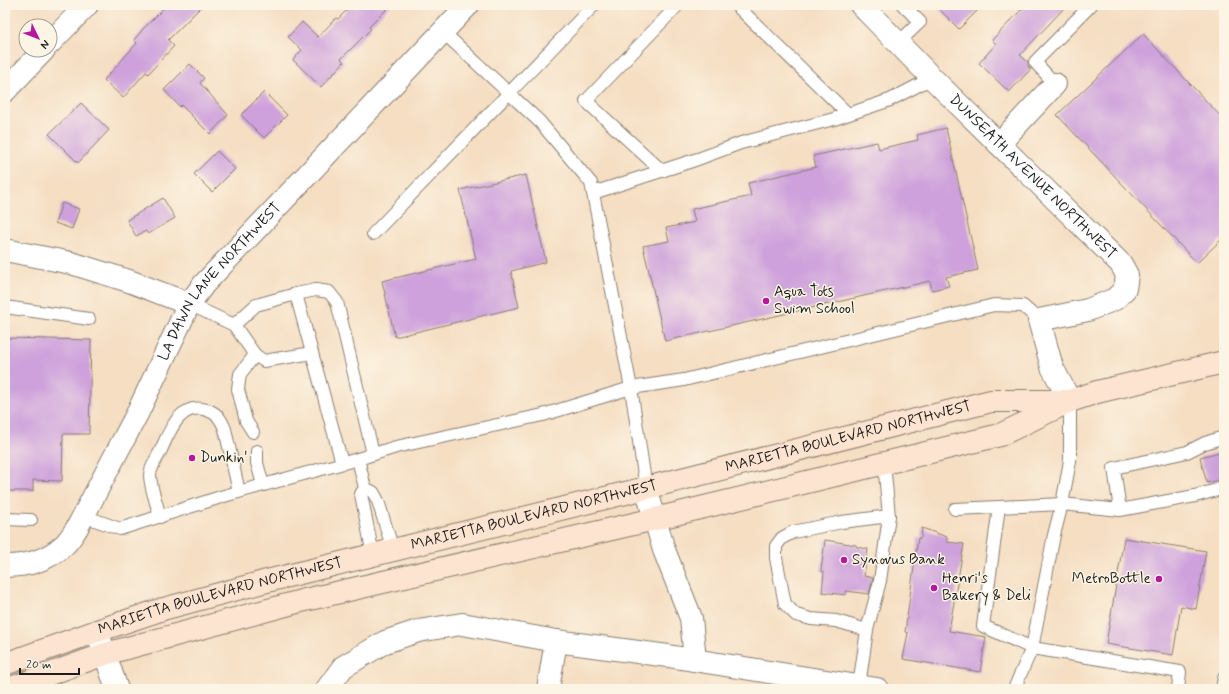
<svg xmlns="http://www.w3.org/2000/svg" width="1229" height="694" viewBox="0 0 1229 694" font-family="Mynerve,sans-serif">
  <rect width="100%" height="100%" fill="#fcf5e5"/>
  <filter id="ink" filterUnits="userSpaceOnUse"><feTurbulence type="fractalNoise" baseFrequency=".025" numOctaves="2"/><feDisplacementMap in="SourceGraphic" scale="8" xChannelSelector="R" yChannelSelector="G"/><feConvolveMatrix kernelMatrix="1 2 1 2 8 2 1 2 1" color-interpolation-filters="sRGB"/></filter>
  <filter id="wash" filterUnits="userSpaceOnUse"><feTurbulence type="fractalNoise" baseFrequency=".012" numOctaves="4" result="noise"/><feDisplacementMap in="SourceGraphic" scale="16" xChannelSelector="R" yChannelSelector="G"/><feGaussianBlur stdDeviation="0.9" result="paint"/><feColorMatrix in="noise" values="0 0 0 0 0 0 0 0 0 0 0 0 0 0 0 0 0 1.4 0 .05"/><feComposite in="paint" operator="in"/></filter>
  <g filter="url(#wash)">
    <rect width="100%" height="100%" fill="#f5dec2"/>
    <g id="blocks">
      <!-- building -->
      <g fill="#cea1dc">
        <polygon points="167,5 203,5 168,40 174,46 148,74 146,72 123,98 104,80 137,43 134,40 143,29"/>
        <polygon points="352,5 391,5 369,27 371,29 341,59 344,62 321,87 293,60 302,50 288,37 302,22 318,37 336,18 338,19"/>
        <polygon points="935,5 983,5 959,29"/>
        <polygon points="1026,5 1067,5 1020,55 1028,62 1028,67 1031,69 1009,92 979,63 996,44 992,40"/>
        <polygon points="1143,34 1224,120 1224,237 1197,263 1057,115"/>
        <polygon points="190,64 204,78 200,83 228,115 210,134 181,105 180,107 164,90"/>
        <polygon points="264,92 287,115 264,138 241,115"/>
        <polygon points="81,103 109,130 78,163 49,134"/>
        <polygon points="946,128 978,270 946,277 949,286 932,290 930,281 665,341 643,246 669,241 666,228 695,222 692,209 751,196 748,183 816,167 813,156 877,142 879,149 918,140 917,135"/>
        <polygon points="217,151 235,169 212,192 194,174"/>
        <polygon points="526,175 546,262 511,271 519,307 395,337 382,281 476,259 460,190"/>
        <polygon points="163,198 175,218 148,234 146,231 136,236 127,220"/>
        <polygon points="62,203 79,209 72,229 55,223"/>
        <polygon points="5,338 91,340 89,434 63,434 62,481 33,480 33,491 5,491"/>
        <polygon points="1224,451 1224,479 1207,483 1200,457"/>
        <polygon points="922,528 947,537 947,542 964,544 949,631 986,637 980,672 903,659 908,633 905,632 918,538 921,538"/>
        <polygon points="1124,538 1206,551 1196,609 1181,606 1173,655 1106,644"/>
        <polygon points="825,540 856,545 857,547 868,549 864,576 873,578 869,594 846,591 846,595 822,592 824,572 821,571"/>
      </g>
    </g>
  </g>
  <g filter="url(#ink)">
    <use href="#blocks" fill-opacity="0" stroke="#887d6f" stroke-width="1"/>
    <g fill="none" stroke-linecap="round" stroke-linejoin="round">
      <!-- lane casing -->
      <g stroke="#887d6f" stroke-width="14">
        <g id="lane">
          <polyline points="736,5 848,114"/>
          <polyline points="898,43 920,22 903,5"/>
          <polyline points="1055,84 1035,62 1091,5"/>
          <polyline points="662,171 586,101 678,5"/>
          <polyline points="593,193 698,159 741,143 834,119 890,100 932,78"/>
          <polyline points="373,234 594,5"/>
          <polyline points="296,294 342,463"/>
          <polyline points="189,304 234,325 255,355 264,361 312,353"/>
          <polyline points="5,307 89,319"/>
          <polyline points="234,325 256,305 296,294 316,290 329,292 337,302 373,454"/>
          <polyline points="1070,401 1070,461 1062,504 1120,510 1195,496 1224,488"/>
          <polyline points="253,432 246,421 238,389 240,374 255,355"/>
          <polyline points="257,451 257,463 263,485"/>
          <polyline points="365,488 373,492 378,501 393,550"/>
          <polyline points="646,488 631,388 684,380 994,305 1023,306 1039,320"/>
          <polyline points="955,509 999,507"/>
          <polyline points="1120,510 1114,468 1187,452 1205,443 1224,437"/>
          <polyline points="84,516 120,529 224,496 358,459"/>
          <path d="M 160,517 C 157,504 150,487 150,475 C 150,468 157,458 160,452 C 169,433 179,401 207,410 C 217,413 221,419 225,429 L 239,492"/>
          <polyline points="5,519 31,520"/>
          <polyline points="373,555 361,494 365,488 358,459 396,447 543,415 631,388 591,183 540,122 443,32"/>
          <polyline points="867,630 836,621 811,619 796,615 785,604 776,558 776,546 782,538 793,532 842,522 889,516"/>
          <polyline points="859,686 867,630 880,581 889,516 884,463"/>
          <polyline points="1014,689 1032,648 1054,535 1062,504 999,507 983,626 1032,648 1180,672 1178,689"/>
          <polyline points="1222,689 1224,678"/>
        </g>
      </g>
      <!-- street casing -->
      <g stroke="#887d6f" stroke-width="24">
        <g id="street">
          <path id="s1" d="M 861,5 L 932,78 L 1121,264 L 1127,275 L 1125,289 L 1115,299 L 1088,310 L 1039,320 L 1052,367 L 1070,401"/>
          <polyline points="50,43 87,5"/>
          <polyline points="5,91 44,50"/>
          <polyline points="999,144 1055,84"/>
          <polyline points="5,250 71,263 129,281 189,304"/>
          <polyline points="646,488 664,550 691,618 695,660"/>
          <path id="s2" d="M 5,566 C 27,566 48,560 64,545 C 69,541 73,534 77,528 L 137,414 L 189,304 L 204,284 L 468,5"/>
          <polyline points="97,631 117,689"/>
          <polyline points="327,689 343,667 385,642 418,631 462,624 556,641 668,656 877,689"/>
          <polyline points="548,689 556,641"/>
        </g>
      </g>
      <!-- secondary casing -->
      <g stroke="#887d6f" stroke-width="24">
        <g id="secondary">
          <path id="s3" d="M 5,664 L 97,631 L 163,609 L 263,582 L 646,488 L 991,401 L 1065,401"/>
          <polyline points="8,689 105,654 301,601 655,519 1000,435 1070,401 1097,392 1224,362"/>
        </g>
      </g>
      <!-- lane -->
      <use href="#lane" stroke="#fff" stroke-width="12"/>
      <!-- street -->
      <use href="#street" stroke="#fff" stroke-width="22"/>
      <!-- secondary -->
      <use href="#secondary" stroke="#fde4d0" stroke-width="22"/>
    </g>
  </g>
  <!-- markers -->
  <g fill="#b5179e" stroke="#fcf5e5" stroke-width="1.5">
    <circle cx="766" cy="301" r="4"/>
    <circle cx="192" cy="458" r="4"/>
    <circle cx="844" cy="560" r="4"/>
    <circle cx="1159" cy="579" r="4"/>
    <circle cx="934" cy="588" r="4"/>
  </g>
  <g text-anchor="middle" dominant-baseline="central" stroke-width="3" stroke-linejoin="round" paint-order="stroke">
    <!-- street labels -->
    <g font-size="15" fill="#1c1c1c" stroke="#fcf5e5">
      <text stroke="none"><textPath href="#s1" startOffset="243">DUNSEATH AVENUE NORTHWEST</textPath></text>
      <text stroke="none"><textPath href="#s2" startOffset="372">LA DAWN LANE NORTHWEST</textPath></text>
      <text stroke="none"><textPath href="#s3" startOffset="874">MARIETTA BOULEVARD NORTHWEST</textPath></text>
      <text stroke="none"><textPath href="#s3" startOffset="550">MARIETTA BOULEVARD NORTHWEST</textPath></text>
      <text stroke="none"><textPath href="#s3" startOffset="226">MARIETTA BOULEVARD NORTHWEST</textPath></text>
    </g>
    <!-- poi labels -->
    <g font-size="15" fill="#1c1c1c" stroke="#fcf5e5" text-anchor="start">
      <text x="774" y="292">Aqua Tots<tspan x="774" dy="17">Swim School</tspan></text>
      <text x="200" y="458">Dunkin'</text>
      <text x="852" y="560">Synovus Bank</text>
      <text x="942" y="579">Henri's<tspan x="942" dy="17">Bakery &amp; Deli</tspan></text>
      <text x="1151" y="579" text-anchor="end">MetroBottle</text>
    </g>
  </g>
  <!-- margin -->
  <rect width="1229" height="694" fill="none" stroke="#fcf5e5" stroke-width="20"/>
  <!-- north arrow -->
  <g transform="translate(38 38) rotate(133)"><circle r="19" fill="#fcf5e5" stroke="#a29e95"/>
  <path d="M0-3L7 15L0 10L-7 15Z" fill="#b5179e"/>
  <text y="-6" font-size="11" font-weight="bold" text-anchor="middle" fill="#1c1c1c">N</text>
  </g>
  <!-- scale -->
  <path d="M20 668v6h59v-6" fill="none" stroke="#1c1c1c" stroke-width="2"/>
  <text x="26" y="668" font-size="12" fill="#1c1c1c" stroke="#fcf5e5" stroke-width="3" paint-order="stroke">20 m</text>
</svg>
